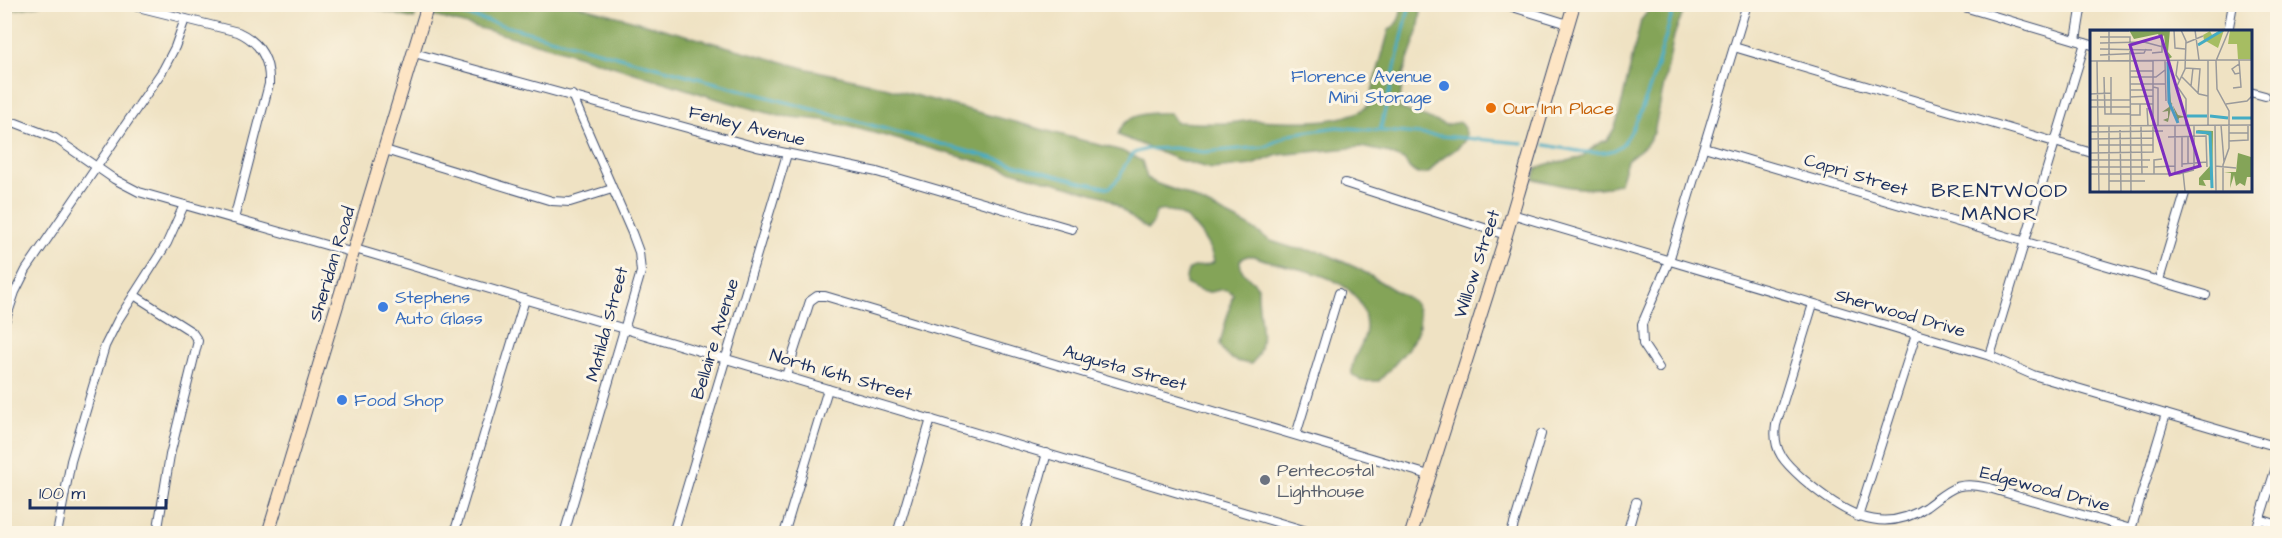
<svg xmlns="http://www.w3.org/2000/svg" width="2282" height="538" viewBox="0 0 2282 538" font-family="'Architects Daughter',sans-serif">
  <rect width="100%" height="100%" fill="#fcf5e5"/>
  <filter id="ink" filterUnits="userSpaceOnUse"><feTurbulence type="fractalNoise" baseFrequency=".0167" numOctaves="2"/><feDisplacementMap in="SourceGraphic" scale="12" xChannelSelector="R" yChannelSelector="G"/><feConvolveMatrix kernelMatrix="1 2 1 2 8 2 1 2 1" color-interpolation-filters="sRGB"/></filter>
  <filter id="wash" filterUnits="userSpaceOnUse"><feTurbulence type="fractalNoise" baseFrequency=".008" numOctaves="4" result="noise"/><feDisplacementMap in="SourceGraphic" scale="24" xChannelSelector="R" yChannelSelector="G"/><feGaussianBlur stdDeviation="1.35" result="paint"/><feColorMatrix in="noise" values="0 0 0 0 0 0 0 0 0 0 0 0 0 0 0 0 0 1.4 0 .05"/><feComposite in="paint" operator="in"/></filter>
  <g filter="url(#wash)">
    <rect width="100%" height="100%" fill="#efe2c3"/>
    <!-- forest -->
    <g fill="#84a458" stroke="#506a5b" stroke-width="1.5">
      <polygon points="5,4 40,4 40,5 5,11"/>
      <polygon points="360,5 419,4 419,5 414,19"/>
      <path d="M 436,5 L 577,5 L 808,69 L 862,81 L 1122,151 L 1142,161 L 1147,178 L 1155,183 L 1183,193 L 1247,225 L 1271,241 L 1293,248 L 1322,252 L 1359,269 L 1413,301 C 1435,329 1396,362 1379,381 L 1361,381 L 1352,374 C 1350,356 1366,345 1366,327 C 1365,270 1291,272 1254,256 L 1247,256 L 1240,260 C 1241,278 1249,274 1258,287 C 1256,312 1271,345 1251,364 C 1237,362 1224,359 1220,344 L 1233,294 C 1224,286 1220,291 1210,292 C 1201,293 1194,288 1186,284 C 1185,259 1199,271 1214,262 C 1210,240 1183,203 1156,212 L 1153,223 L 1148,229 C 1131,220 1120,205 1103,196 L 878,134 L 823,120 L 779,116 L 721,100 L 558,49 L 433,16 Z"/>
      <path d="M 1401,5 L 1422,5 L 1418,32 L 1403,74 L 1399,108 L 1446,125 L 1459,122 C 1479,141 1452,150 1439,161 C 1435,165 1432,169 1429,173 L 1418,174 L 1410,169 L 1404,160 L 1385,152 L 1361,147 L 1278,155 L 1252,165 L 1212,169 L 1179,160 L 1118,135 C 1124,113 1150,112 1170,113 L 1176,122 C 1193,123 1210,124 1227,123 C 1236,123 1245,120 1255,120 C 1286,121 1343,126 1368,106 L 1389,30 C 1398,24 1402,15 1401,5 Z"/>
      <path d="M 1653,5 L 1686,5 L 1674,36 L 1654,133 L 1646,145 L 1627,160 L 1620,183 C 1593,194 1561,186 1534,179 L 1536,169 C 1546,161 1566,163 1579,158 C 1590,153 1592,144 1607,140 L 1614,129 L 1619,115 L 1641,20 Z"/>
    </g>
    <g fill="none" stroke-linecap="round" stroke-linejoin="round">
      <!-- stream -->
      <g stroke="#44acc4" stroke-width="3">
        <polyline points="436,7 1077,181 1109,188 1120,177 1125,165 1134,153 1147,149 1174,148 1203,152 1265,147 1290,134 1337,127 1522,143"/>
        <polyline points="1380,131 1410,4"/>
        <path d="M 1545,145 C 1566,148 1593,157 1614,150 C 1640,141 1666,33 1675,4"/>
      </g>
    </g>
  </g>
  <g filter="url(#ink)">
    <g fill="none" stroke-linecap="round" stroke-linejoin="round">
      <!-- street casing -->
      <g stroke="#3b4a6d" stroke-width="10">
        <g id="street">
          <path d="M 126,4 L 238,32 C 260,42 270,60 269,84 L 234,219"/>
          <polyline points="1503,4 1568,24"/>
          <polyline points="1954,4 2092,45"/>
          <polyline points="2228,32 2233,4"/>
          <polyline points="2076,40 2082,4"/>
          <polyline points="1734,47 2092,153"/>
          <polyline points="414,53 757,147 877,172 1072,229"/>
          <polyline points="2250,92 2265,96"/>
          <polyline points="16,123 55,138 114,179 139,192 354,253"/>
          <polyline points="1704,147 2206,295"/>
          <polyline points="385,150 552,201 570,202 612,189"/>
          <polyline points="1345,183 1506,235"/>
          <polyline points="1512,214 1990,356 2033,375 2278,447"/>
          <polyline points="355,249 1317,534"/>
          <polyline points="2159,280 2186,190"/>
          <polyline points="134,295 192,332 198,341 170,455 157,534"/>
          <path d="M 1813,304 L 1776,425 C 1772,451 1785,463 1803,479 C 1839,510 1880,538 1926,507 C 1951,489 1956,480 1989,488 L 2131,529"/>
          <polyline points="4,325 15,292 26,270 163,70 175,47 185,19"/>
          <polyline points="1990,356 2085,43"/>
          <polyline points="1659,368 1643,344 1642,324 1669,261 1747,4"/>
          <polyline points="786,376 810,301 817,296 825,296 1429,475"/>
          <polyline points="1296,435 1339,293"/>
          <polyline points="1858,517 1916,334"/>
          <polyline points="2260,519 2278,525"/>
          <polyline points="2130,533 2166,414"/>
          <polyline points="57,534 71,461 105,346 118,320 167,243 184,205"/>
          <polyline points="454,534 525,299"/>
          <polyline points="564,534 641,272 639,252 632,233 572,95"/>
          <polyline points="673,534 787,154"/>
          <polyline points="784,534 828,389"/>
          <polyline points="897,534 931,419"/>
          <polyline points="1024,534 1047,453"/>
          <polyline points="1511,534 1541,434"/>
          <polyline points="1627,534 1636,502"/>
          <polyline points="2255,534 2278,461"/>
        </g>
      </g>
      <!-- secondary casing -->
      <g stroke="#3b4a6d" stroke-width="14">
        <g id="secondary">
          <polyline points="268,534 428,4"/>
          <polyline points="1411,534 1506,235 1574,4"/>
        </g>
      </g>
      <!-- street -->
      <use href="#street" stroke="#fff" stroke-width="8"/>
      <!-- secondary -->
      <use href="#secondary" stroke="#fde5c5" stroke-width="12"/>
    </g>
  </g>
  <!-- markers -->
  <g fill="#3f7fe0" stroke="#fcf5e5" stroke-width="2">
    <circle cx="1444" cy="86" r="6"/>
    <circle cx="383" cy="307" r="6"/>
    <circle cx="342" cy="400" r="6"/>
  </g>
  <circle fill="#e8710a" stroke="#fcf5e5" stroke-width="2" cx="1491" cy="108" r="6"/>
  <circle fill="#6b7280" stroke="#fcf5e5" stroke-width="2" cx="1265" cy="480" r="6"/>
  <g text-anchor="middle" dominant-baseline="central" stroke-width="6" stroke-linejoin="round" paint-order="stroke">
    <!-- shop labels -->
    <g font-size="18" fill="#366cbe" stroke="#fcf5e5" text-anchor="start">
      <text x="1432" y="76" text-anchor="end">Florence Avenue<tspan x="1432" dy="21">Mini Storage</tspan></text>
      <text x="395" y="297">Stephens<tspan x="395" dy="21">Auto Glass</tspan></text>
      <text x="354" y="400">Food Shop</text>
    </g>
    <!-- food labels -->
    <g font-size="18" fill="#c56008" stroke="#fcf5e5" text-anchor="start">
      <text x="1503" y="108">Our Inn Place</text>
    </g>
    <!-- street labels -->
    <g font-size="18" fill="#1b2f5e" stroke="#fcf5e5">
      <text transform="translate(747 126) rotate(14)">Fenley Avenue</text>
      <text transform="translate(1856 175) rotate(17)">Capri Street</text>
      <text transform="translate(332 264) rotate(-73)">Sheridan Road</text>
      <text transform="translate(1477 264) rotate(-72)">Willow Street</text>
      <text transform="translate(1900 313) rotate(16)">Sherwood Drive</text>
      <text transform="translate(607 324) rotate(-75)">Matilda Street</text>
      <text transform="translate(715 339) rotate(-73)">Bellaire Avenue</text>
      <text transform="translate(1125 368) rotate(16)">Augusta Street</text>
      <text transform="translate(841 375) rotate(16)">North 16th Street</text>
      <text transform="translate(2045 489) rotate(15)">Edgewood Drive</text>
    </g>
    <!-- worship labels -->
    <g font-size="18" fill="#5b616d" stroke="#fcf5e5" text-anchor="start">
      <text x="1277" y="470">Pentecostal<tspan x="1277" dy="21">Lighthouse</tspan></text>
    </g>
    <!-- neighbourhood labels -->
    <g font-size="20" letter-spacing="1.5" fill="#1b2f5e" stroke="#fcf5e5">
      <text x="2000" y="191">BRENTWOOD<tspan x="2000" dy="23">MANOR</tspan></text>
    </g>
  </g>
  <!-- overview -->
  <g transform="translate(2090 30)">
    <rect width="162" height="162" fill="#efe2c3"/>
    <path d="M 134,0 L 128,18 L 114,10 L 113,5 L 120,1 L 122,5 ZM 140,0 L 162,0 L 162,29 L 148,29 L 147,14 L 138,14 Z" fill="#a6bd62"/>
    <path d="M 39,0 L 80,0 L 78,22 L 82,27 L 77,30 L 74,5 L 71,9 L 68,4 L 44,9 ZM 77,31 L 81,72 L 88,85 L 96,87 L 89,88 L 88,92 L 82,73 L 78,92 L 73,90 L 78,88 L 78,81 L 72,82 L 79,77 ZM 106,100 L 123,101 L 122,160 L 121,150 L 113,150 L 116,156 L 109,155 L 109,148 L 120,136 L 120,106 ZM 162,115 L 162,147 L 157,147 L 155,156 L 150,153 L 146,156 L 144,145 L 140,158 L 141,143 L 134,142 L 146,142 L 148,123 L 161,127 Z" fill="#84a458"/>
    <path fill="none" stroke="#44acc4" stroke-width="3" d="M 108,15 L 133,0M 78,32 L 79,72 L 88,93M 97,86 L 117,86M 120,86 L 138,88M 142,88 L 161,88M 106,102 L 120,103 L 122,158"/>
    <path fill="none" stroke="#9a9a9b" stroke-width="1.5" d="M 84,0 L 85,18 L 95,19M 91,0 L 96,11 L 95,39 L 87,56 L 96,69 L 96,96M 105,0 L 109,30M 0,1 L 39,1M 19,1 L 19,31M 10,7 L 40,7 L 40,31M 10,13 L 54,12 L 73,17M 96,13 L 113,6M 10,19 L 62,20M 62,23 L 72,22 L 72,9M 10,25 L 54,23 L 56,19M 88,30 L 86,45 L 89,50M 118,30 L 118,95M 126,30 L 162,30M 162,30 L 162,58M 0,31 L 126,30M 7,31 L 9,162M 40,31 L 41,162M 75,31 L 76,71M 149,34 L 142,39 L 145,44 L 150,43M 95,38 L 110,39 L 108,64M 40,41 L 63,41M 14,47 L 15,84 L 41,84M 21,47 L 21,84M 40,47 L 66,47 L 75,40M 92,47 L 109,64 L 118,66M 40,54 L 75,54M 101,56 L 103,38M 63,57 L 68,58 L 68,96M 143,58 L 151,57 L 149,30M 40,60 L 63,60M 0,64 L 21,63M 40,67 L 63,66M 0,70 L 40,70M 40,74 L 63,74M 136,74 L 157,71 L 162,66M 0,77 L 41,77M 57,78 L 58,96M 41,85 L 50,85 L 50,74M 131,95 L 134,132M 0,96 L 162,95M 19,96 L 19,162M 51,96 L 52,144M 85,96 L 85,144M 104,96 L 104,137M 125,96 L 126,161M 30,100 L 31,162M 0,102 L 73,101M 139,103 L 158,103M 92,106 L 92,137M 98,106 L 98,134M 78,107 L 116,106 L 117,137M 0,109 L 63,108M 139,111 L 158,110 L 158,95M 8,115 L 63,115M 0,123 L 63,122 L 63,31M 0,130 L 60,130M 92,134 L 117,132M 125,136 L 146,138M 0,137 L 58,137M 64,137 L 85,136M 93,142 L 95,161M 0,144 L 89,144 L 104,140M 64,144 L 64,130 L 72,129M 19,151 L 55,151M 0,162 L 162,161M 133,162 L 133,135 L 139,118 L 139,81 L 127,59 L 126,31 L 139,0"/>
    <path fill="#7b2cbf" fill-opacity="0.15" stroke="#7b2cbf" stroke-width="3" d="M 71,6 L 110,136 L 80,145 L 40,15 Z"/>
    <rect width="162" height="162" fill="none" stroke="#1b2f5e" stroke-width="3"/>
  </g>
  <!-- margin -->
  <rect width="2282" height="538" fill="none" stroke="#fcf5e5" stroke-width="24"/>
  <!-- scale -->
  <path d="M30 499v9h136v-9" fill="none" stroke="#1b2f5e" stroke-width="3"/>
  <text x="39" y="499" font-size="18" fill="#1b2f5e" stroke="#fcf5e5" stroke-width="4.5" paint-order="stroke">100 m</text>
</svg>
